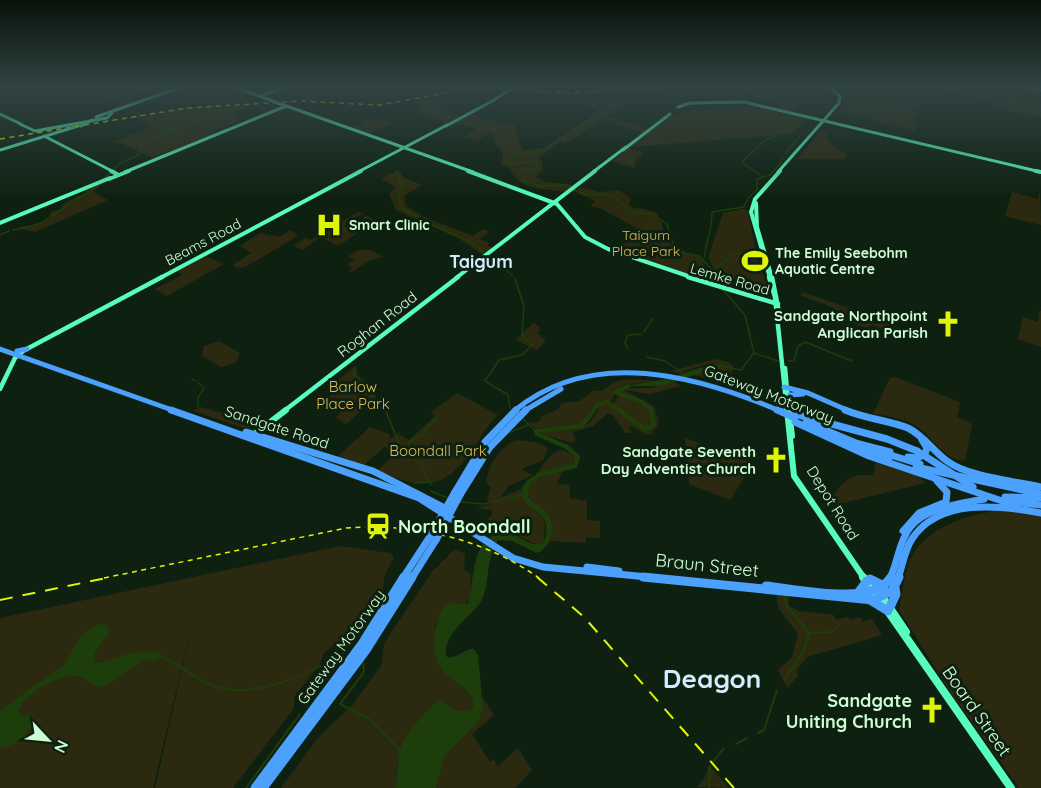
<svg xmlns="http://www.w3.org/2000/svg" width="1041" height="788" viewBox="0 0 1041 788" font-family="Quicksand,sans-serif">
  <rect width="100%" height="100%" fill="#0e2111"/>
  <!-- green -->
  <g fill="#2b2a11">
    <polygon points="140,87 155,87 129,97 135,100 129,102 132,104 115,109 113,108 118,106 115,103 119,101 103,94 111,89 117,92"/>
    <polygon points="746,87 769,87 780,96 789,96 800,108 795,112 778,108 776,102 758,98"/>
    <polygon points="951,87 963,93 996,99 994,87 1040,91 1036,102 1041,104 1041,117 993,107 995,101 944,90"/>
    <polygon points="884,91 919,99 907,97 904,101 921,105 910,123 919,126 914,131 838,111 853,94 879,98"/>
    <polygon points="437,94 442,100 440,108 462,116 442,126 443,122 417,111 421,109 417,99"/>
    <path d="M 580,99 L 602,107 L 611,102 L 622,104 L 606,117 L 637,125 L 646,130 L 642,133 L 603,119 L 565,144 L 561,141 L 538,158 L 542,161 L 543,171 L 536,177 L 546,182 L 575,185 L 564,192 C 544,188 516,191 510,167 L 501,165 L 503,154 L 495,143 L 492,132 L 484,130 L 490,133 L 476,141 L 463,137 L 476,129 L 464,125 L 447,127 L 471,114 L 506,125 L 514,123 L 523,151 L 543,148 L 599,112 L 596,107 L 573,100 Z"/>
    <polygon points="211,106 237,109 233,112 241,115 236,117 241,120 210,132 215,134 156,159 115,141 152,126 131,116"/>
    <polygon points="754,106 808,119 791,134 630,147 632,150 644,152 635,162 635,168 612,161 673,114 677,116 685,110 721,110"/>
    <polygon points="374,117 392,123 369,134 351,128"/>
    <polygon points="820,132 828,134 826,136 836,149 847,154 846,159 797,159"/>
    <polygon points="398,170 403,177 422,185 404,196 406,206 424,217 473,236 483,229 490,232 480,239 489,243 487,245 492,248 483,255 458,238 396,210 389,194 396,187 381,179"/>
    <polygon points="102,183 94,192 108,200 35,232 17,228 41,223 50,219 50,212 61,209 63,204 87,192 85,190"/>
    <path d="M 580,187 L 599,192 L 619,190 L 631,198 L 629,205 L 633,208 C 643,209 651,209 659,215 L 656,217 L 662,222 L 663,231 L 661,234 C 670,247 685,254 700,257 L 712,282 L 616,250 L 638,229 L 600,208 L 593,207 L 591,204 L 595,202 L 593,200 L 576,192 Z"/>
    <polygon points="1040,191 1041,225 1005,216 1012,192 1038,199"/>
    <polygon points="742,209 748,210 756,253 771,298 720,279 708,258 723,213"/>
    <polygon points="358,212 364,214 351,219 353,222 359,219 348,224 346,222 345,227 362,221 365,215 380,222 374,226 369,225 338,246 321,237 302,250 293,246 306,238 310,240"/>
    <polygon points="291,230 298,236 247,266 238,268 233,265 251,253 240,246 260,233 279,237"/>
    <path d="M 358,250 L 370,250 L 384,257 C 369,259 363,265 351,272 L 348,271 L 353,268 L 347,265 L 355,259 L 347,257 Z"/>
    <polygon points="205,256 224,264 167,296 155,289 182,275 177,271"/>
    <polygon points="803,292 866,314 864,319 876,324 879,320 906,330 903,336 871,325 868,329 836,317 834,308 800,295"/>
    <polygon points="1039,311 1041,311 1041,347 1018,339 1023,317 1038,322"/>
    <polygon points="533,323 539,326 540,330 537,333 546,341 537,350 516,340"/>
    <polygon points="219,341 240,353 236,363 221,367 202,356 204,346"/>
    <polygon points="715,359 729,362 734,368 725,382 693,375 720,366 704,365 678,373 672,371"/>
    <polygon points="356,366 358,376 374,387 376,397 346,424 336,417 341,412 324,401 332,394 329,392 340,384 337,381"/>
    <path d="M 895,377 L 960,402 L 957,417 L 972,424 L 965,461 C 943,460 933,436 915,425 C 902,418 888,416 873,414 L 890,378 Z"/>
    <polygon points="629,379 657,381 630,384 615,389 612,401 599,402 587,421 579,426 535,428 526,420 532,423 540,421 541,416 557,410 562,403 580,401 593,391 603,390 614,382"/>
    <path d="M 675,382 L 681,386 L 650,394 L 624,390 L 654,406 L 659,422 L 652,434 L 647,435 L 631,426 L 628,428 L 633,433 L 625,433 L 614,416 L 608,413 L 593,426 L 572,432 L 576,440 L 573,443 L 540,434 C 550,424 573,435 587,425 C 593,420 597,411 601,405 L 614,403 L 618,396 L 617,391 L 621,388 L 651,388 Z"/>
    <path d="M 457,393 L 498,415 C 487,424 482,437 473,449 C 443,492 423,489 377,471 L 392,457 L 385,446 L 363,466 L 337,457 L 370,427 L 389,434 L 391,439 L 398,433 L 409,440 L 435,416 L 431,412 Z"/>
    <polygon points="201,407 256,423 259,426 243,428 193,411"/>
    <polygon points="685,438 751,462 749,470 730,500 689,484"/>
    <path d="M 516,440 L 535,442 L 548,448 L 543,460 L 521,469 L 533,475 L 509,486 L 500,498 L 523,488 C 523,505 539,508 545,522 L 544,541 L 537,545 L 508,531 L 498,532 L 487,519 L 492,515 L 492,510 L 476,508 L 492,504 L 487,500 L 491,487 L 486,483 C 488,465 500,447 516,440 Z"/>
    <path d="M 563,450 L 576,457 C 571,473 555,466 544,473 L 562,472 L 557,484 L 570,485 L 570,498 L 587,501 L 587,520 L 600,521 L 600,538 L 586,537 L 586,543 L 550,541 L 552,520 L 528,496 L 530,484 L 541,474 L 537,474 C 543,465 551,451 563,450 Z"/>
    <path d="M 876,460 L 919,476 L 925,483 L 823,508 L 822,507 L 828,505 C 837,487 850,470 873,476 Z"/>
    <path d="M 999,510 L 1041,515 L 1041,788 L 1019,788 L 951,693 L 899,610 C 903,593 904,566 915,551 C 933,525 969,515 999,510 Z"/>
    <polygon points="340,546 390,553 394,557 385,575 381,597 357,631 340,640 324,653 320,664 294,697 294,708 233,788 155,788 195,612 153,788 0,788 0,618"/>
    <polygon points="455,549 465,554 464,570 471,574 470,598 464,606 446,603 435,626 452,679 472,696 473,705 469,711 455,711 443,700 397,765 396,788 281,788 317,739 353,704 381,666 384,645 390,634 432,572"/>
    <polygon points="776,594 788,595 789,606 799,611 834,615 836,620 848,617 850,620 860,617 863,622 872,619 882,635 807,657 797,669 798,676 787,688 778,670 792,657 798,634 779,609"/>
    <polygon points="482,696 494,715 472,734 490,762 493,759 498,766 518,748 532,770 515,788 436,788 445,755 456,741 471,730"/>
    <polygon points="709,765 728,787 728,788 697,787 704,779"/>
  </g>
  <!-- water -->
  <g fill="#1d3e0a">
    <polygon points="713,364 722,366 661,386 625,386 661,380"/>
    <path d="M 543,473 L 530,484 L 528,496 C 533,503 540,506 546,512 C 558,525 553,546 537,553 L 512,541 L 498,540 C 484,563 491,586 480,603 C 469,618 440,637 447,657 C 459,659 464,648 474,649 L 478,655 L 483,709 L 478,722 L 445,755 L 436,788 L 396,788 C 397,775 397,762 400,750 C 404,737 430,702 443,700 L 455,711 L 469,711 L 473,706 L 472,696 C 462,685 448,679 440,667 C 429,652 435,616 446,603 L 468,604 C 476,576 469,536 508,531 C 520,535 532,551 544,541 C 547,533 548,525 543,517 C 539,512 533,509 528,504 C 513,490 528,476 543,473 Z"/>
    <path d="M 100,624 L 107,625 L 110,631 L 94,654 L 94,662 L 101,663 L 131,653 L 157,652 L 161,656 L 152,661 L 143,660 L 103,687 C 93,687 90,680 82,677 C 63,671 24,693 18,711 L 23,716 L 30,714 L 35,720 C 30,733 15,747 0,748 L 0,713 L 2,709 L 64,665 L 82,635 Z"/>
  </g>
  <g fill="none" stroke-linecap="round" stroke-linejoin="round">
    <!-- stream-far1 -->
    <g stroke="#1d3e0a" stroke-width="1.5">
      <polyline points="435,87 428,95 431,102 425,109 435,115 456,119"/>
      <polyline points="760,87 787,103 790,106 787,110"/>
      <polyline points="946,89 997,100"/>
      <polyline points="607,92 618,101"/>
      <polyline points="1000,101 1034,109"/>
      <polyline points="211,107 221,110"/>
      <polyline points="119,108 120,99 144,87"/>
      <polyline points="233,109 255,104"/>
      <polyline points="1002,109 1041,116"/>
      <polyline points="1035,110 1041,115"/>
      <polyline points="602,112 616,103"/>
      <polyline points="461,120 497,130 498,137 508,144 513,153"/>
      <polyline points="366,121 365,129 369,133"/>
      <polyline points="173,130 186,134"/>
      <polyline points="641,130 652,134"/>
      <polyline points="161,135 238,105"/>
      <polyline points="514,154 507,164 537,161 536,170 525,168 519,173 525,182 542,186 563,185 584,194 607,195 614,197 631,212 653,214 667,224 673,244 684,253 699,256 718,276 717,283"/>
      <polyline points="516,154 545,150 601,112 597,107 575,100"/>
      <polyline points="785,154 800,136"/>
      <polyline points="780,164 782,158"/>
      <polyline points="114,170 119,164 140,154 141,146 161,135 166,128 138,113 123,110"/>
      <polyline points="397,171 400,175 398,181 403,184 398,195 401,207 424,221"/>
      <polyline points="760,175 742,162 764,141 782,132 788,122 784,113"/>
      <polyline points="102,180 110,173"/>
      <polyline points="425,222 471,242 485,253"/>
      <path d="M 13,230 C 43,226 50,217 73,201 C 81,195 92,194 97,185"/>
      <polyline points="335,231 356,230 374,221"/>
      <polyline points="0,235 9,231"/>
      <polyline points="489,256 512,275"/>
      <path d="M 704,258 C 706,242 713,228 712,212 L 744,207 L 748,198 L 757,190 L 757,179 L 770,175 L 780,164"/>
      <polyline points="712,272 732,255 740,253"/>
      <polyline points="644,332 653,318"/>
      <polyline points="627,348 625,342 628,335 642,334"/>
      <polyline points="754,353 778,361"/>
      <polyline points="647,357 665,361 683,373"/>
      <polyline points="789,361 794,360 798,346 805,342 852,361"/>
      <polyline points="720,366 741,370 754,353 745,315 722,289"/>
      <polyline points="354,368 355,379 366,387 375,402 385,409 402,451 421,464 431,485"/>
      <polyline points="192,379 195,381"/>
      <polyline points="198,383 204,388 198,398 198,407"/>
      <polyline points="510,408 508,395 485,381 499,360 522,355 532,345 522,335 524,306 515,279"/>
      <polyline points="522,418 536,431"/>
      <polyline points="484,427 488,426"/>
      <polyline points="508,433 528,425"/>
      <polyline points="306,454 344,468"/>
      <polyline points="411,455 409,442 422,435 437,416"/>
      <polyline points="362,475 392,484"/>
      <polyline points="413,483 430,482"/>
      <polyline points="431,491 450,499"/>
      <polyline points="460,502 484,504 524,494"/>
    </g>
    <!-- stream -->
    <g stroke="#1d3e0a" stroke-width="2">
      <polyline points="784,596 787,606 809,633"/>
      <path d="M 161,656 C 179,664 196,679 214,686 C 253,701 313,672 346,652"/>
      <polyline points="363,663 364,672 340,704 369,719 400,750"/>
      <polyline points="785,679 804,650 809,633 831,632 838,627"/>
      <polyline points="758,733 764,730 777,690"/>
      <polyline points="736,744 747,738"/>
      <polyline points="713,762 724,748"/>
      <polyline points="246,788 300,714"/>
      <polyline points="709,788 710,766"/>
    </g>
    <!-- river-far1 -->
    <g stroke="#1d3e0a" stroke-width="4">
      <polyline points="629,386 615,392 642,402 652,411"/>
      <polyline points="593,411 598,405 607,402 621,411"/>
    </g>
    <!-- river -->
    <g stroke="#1d3e0a" stroke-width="4.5">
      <polyline points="619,410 645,429 654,425 651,410"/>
      <polyline points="538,475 575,466 578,457 567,447 537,434 536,431 582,426 594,410"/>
    </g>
    <!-- major-far4 -->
    <g stroke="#57fcbe" stroke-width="3">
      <polyline points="234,87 273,101"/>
      <polyline points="261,96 284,87"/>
      <polyline points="495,99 508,91"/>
      <polyline points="278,103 473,172"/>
      <polyline points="748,103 1041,172"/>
      <polyline points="678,107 690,103 746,102"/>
      <polyline points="0,114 21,124"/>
      <polyline points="96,117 181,87"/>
      <polyline points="20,124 35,131 107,118 112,113"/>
      <polyline points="446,126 496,99"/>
      <polyline points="44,136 114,172"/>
      <polyline points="0,150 78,126"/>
      <polyline points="623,150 670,114"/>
      <polyline points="125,172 286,106"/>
      <polyline points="358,172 447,125"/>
      <polyline points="593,172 626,147"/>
      <polyline points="778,172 839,103 840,96 828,87"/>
    </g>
    <!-- major-far3 -->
    <g stroke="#57fcbe" stroke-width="4">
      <polyline points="111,171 117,174"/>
      <polyline points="468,171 557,204 585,237 608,249 694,278"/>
      <polyline points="1036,171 1041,172"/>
      <polyline points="109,179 129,171"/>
      <polyline points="756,203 757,227 772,278"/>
      <polyline points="0,223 110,178"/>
      <polyline points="160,278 361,171"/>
      <polyline points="456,278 595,171"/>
      <polyline points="770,278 751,212 755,199 780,171"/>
    </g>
    <!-- major-far2 -->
    <g stroke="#57fcbe" stroke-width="4.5">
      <polyline points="688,277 778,304"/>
      <polyline points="769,277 775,297 787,411"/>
      <polyline points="772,277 780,317"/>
      <polyline points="785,368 789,411"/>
      <polyline points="0,389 15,358 23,351 162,277"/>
      <polyline points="284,411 458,277"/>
    </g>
    <!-- major-far1 -->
    <g stroke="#57fcbe" stroke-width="6">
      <polyline points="787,410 794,476 864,578"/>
      <polyline points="789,410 792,436"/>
      <polyline points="252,436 286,410"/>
    </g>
    <!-- major -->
    <g stroke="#57fcbe" stroke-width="8">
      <polyline points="863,577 880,600"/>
      <polyline points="881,595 906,632"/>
      <polyline points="887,610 1011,788"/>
    </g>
    <!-- highway-far3 -->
    <polyline stroke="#4ca1fc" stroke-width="4" points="1023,87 1041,90"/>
    <!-- highway-far2 -->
    <g stroke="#4ca1fc" stroke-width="5">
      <polyline points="0,349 175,411"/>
      <polyline points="17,351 27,349"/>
      <polyline points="784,387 808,393 849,411"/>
      <polyline points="790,395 803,394"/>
      <path d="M 514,411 C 592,346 698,376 780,411"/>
      <polyline points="524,411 561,389"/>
    </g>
    <!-- highway-far1 -->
    <g stroke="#4ca1fc" stroke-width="7">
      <polyline points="171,410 419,498 513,558 543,567 658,578"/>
      <polyline points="777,410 782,412"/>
      <path d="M 845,410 C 866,419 888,420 908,428 C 924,436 933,451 947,461 C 968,477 1014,481 1041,487"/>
      <polyline points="795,414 887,439 917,451"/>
      <polyline points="795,422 869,456 1014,505"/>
      <polyline points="806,422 863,446"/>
      <polyline points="246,432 373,471 443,507"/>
      <polyline points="859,444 890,452"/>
      <polyline points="859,447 889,458"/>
      <polyline points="887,454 920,464"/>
      <polyline points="908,457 918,458 925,454 927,448 922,440"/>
      <polyline points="916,467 1041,494"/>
      <polyline points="455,492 485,442 516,410"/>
      <polyline points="460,495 490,447 526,410"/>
      <polyline points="1005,497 1041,498"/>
      <polyline points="1012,502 1041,505"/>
      <polyline points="903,531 919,513 946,502 947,492 937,481"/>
      <polyline points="587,567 619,571"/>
      <polyline points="403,578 429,538"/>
      <polyline points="412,578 436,540"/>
      <path d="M 890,578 C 897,564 898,548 906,534 C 919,508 958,504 984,499"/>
      <path d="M 898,578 C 903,565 904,551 912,539 C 939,498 999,505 1041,513"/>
    </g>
    <!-- highway -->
    <g stroke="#4ca1fc" stroke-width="9">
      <polyline points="643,577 873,600 892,591 899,577"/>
      <polyline points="870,579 884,586"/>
      <path d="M 766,586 C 797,589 873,607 891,577"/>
      <polyline points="858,593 867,581"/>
      <polyline points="870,600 888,611"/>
      <polyline points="890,607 896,594 895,588"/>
      <polyline points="255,788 362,644 404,577"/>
      <polyline points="263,788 366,650 412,577"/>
    </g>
    <!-- rail-far1 -->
    <g stroke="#def504" stroke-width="1.5" stroke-dasharray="5 4.5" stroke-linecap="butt">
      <polyline points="0,139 187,108 301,101 380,105 471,88 569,93 673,87"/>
      <path d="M 104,578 L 346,528 C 415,523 482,538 539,578"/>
    </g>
    <!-- rail -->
    <g stroke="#def504" stroke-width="2" stroke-dasharray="13 10" stroke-linecap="butt">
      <polyline points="537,577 584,617 734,788"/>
      <polyline points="0,600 111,577"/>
    </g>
    <!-- major-bridge -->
    <g stroke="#57fcbe" stroke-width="3">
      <polyline points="508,91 513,88"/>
      <polyline points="273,101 278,103"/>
      <polyline points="81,126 92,120"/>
    </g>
    <!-- highway-bridge -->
    <g stroke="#4ca1fc" stroke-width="7">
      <polyline points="782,412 795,418"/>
      <polyline points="917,451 973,487"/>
      <polyline points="429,538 455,492"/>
      <polyline points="436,540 460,495"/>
    </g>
  </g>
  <!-- sky -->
  <linearGradient id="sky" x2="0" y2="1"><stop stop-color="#081209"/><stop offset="0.44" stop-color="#304343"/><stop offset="1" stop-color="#304343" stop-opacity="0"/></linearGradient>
  <rect width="1041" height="198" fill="url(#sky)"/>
  <!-- icons -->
  <defs>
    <g id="hospital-bare" transform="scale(2.07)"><path d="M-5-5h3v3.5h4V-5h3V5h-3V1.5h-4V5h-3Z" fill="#def504" stroke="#0e2111" stroke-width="2.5" paint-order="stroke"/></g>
    <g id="stadium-bare" transform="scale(2.07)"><path d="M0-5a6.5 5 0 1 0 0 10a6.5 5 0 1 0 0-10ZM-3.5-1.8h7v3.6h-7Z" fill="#def504" stroke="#0e2111" stroke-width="2.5" paint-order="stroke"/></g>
    <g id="church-bare" transform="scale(2.07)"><path d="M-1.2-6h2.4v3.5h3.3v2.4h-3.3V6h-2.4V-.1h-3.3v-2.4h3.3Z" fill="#def504" stroke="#0e2111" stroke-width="2.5" paint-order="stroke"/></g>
    <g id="station-bare" transform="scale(2.07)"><path d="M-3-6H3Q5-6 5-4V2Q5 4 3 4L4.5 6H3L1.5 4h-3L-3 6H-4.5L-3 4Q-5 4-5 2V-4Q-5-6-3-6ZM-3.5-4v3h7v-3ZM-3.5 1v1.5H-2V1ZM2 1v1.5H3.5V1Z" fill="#def504" stroke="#0e2111" stroke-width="2.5" paint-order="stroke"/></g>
  </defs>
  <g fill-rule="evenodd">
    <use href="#hospital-bare" x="329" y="225"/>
    <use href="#stadium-bare" x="755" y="261"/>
    <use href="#church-bare" x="948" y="324"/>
    <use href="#church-bare" x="776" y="460"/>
    <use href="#station-bare" x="378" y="526"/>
    <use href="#church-bare" x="932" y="710"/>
  </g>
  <g text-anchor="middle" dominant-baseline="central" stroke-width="6" stroke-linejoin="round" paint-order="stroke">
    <!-- far-poi labels -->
    <g font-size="14" font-weight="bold" fill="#cefed4" stroke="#0e2111" text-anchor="start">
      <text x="349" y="225">Smart Clinic</text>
      <text x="775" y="253">The Emily Seebohm<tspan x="775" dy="16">Aquatic Centre</tspan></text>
    </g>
    <!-- far-park labels -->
    <g font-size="14" fill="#ddbc5c" stroke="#0e2111">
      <text x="646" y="235">Taigum<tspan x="646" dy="16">Place Park</tspan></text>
    </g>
    <!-- far-street labels -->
    <g font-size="14" fill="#cefed4" stroke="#0e2111">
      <text transform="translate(203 242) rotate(-28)">Beams Road</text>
      <text transform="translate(730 279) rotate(16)">Lemke Road</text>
    </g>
    <!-- poi labels -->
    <g font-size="15" font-weight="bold" fill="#cefed4" stroke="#0e2111" text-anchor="end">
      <text x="928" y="315">Sandgate Northpoint<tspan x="928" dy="17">Anglican Parish</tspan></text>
      <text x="756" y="451">Sandgate Seventh<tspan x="756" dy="17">Day Adventist Church</tspan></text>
    </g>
    <!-- street labels -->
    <g font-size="15" fill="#cefed4" stroke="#0e2111">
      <text transform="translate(377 324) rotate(-38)">Roghan Road</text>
      <text transform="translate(769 394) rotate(21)">Gateway Motorway</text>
      <text transform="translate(277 427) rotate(18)">Sandgate Road</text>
      <text transform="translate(833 503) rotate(58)">Depot Road</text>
      <text transform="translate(341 647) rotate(-54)">Gateway Motorway</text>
    </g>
    <!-- park labels -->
    <g font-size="15" fill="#ddbc5c" stroke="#0e2111">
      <text x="353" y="386">Barlow<tspan x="353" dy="17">Place Park</tspan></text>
      <text x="438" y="450">Boondall Park</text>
    </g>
    <!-- far-district labels -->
    <g font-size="18" font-weight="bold" fill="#d0eefe" stroke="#0e2111">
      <text x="481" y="261">Taigum</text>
    </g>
    <!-- near-poi labels -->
    <g font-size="18" font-weight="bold" fill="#cefed4" stroke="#0e2111" text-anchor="start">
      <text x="398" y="526">North Boondall</text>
      <text x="912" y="700" text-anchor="end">Sandgate<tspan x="912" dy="21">Uniting Church</tspan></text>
    </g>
    <!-- near-street labels -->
    <g font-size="18" fill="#cefed4" stroke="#0e2111">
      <text transform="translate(707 565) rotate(6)">Braun Street</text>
      <text transform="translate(977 711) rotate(55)">Board Street</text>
    </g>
    <!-- near-district labels -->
    <g font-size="26" font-weight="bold" fill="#d0eefe" stroke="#0e2111">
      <text x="712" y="678">Deagon</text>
    </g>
  </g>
  <!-- north arrow -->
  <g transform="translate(48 740) rotate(116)" stroke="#0e2111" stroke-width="4.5" paint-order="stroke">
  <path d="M0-4.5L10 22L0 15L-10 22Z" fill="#cefed4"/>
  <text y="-9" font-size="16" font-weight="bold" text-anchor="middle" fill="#cefed4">N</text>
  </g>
</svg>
